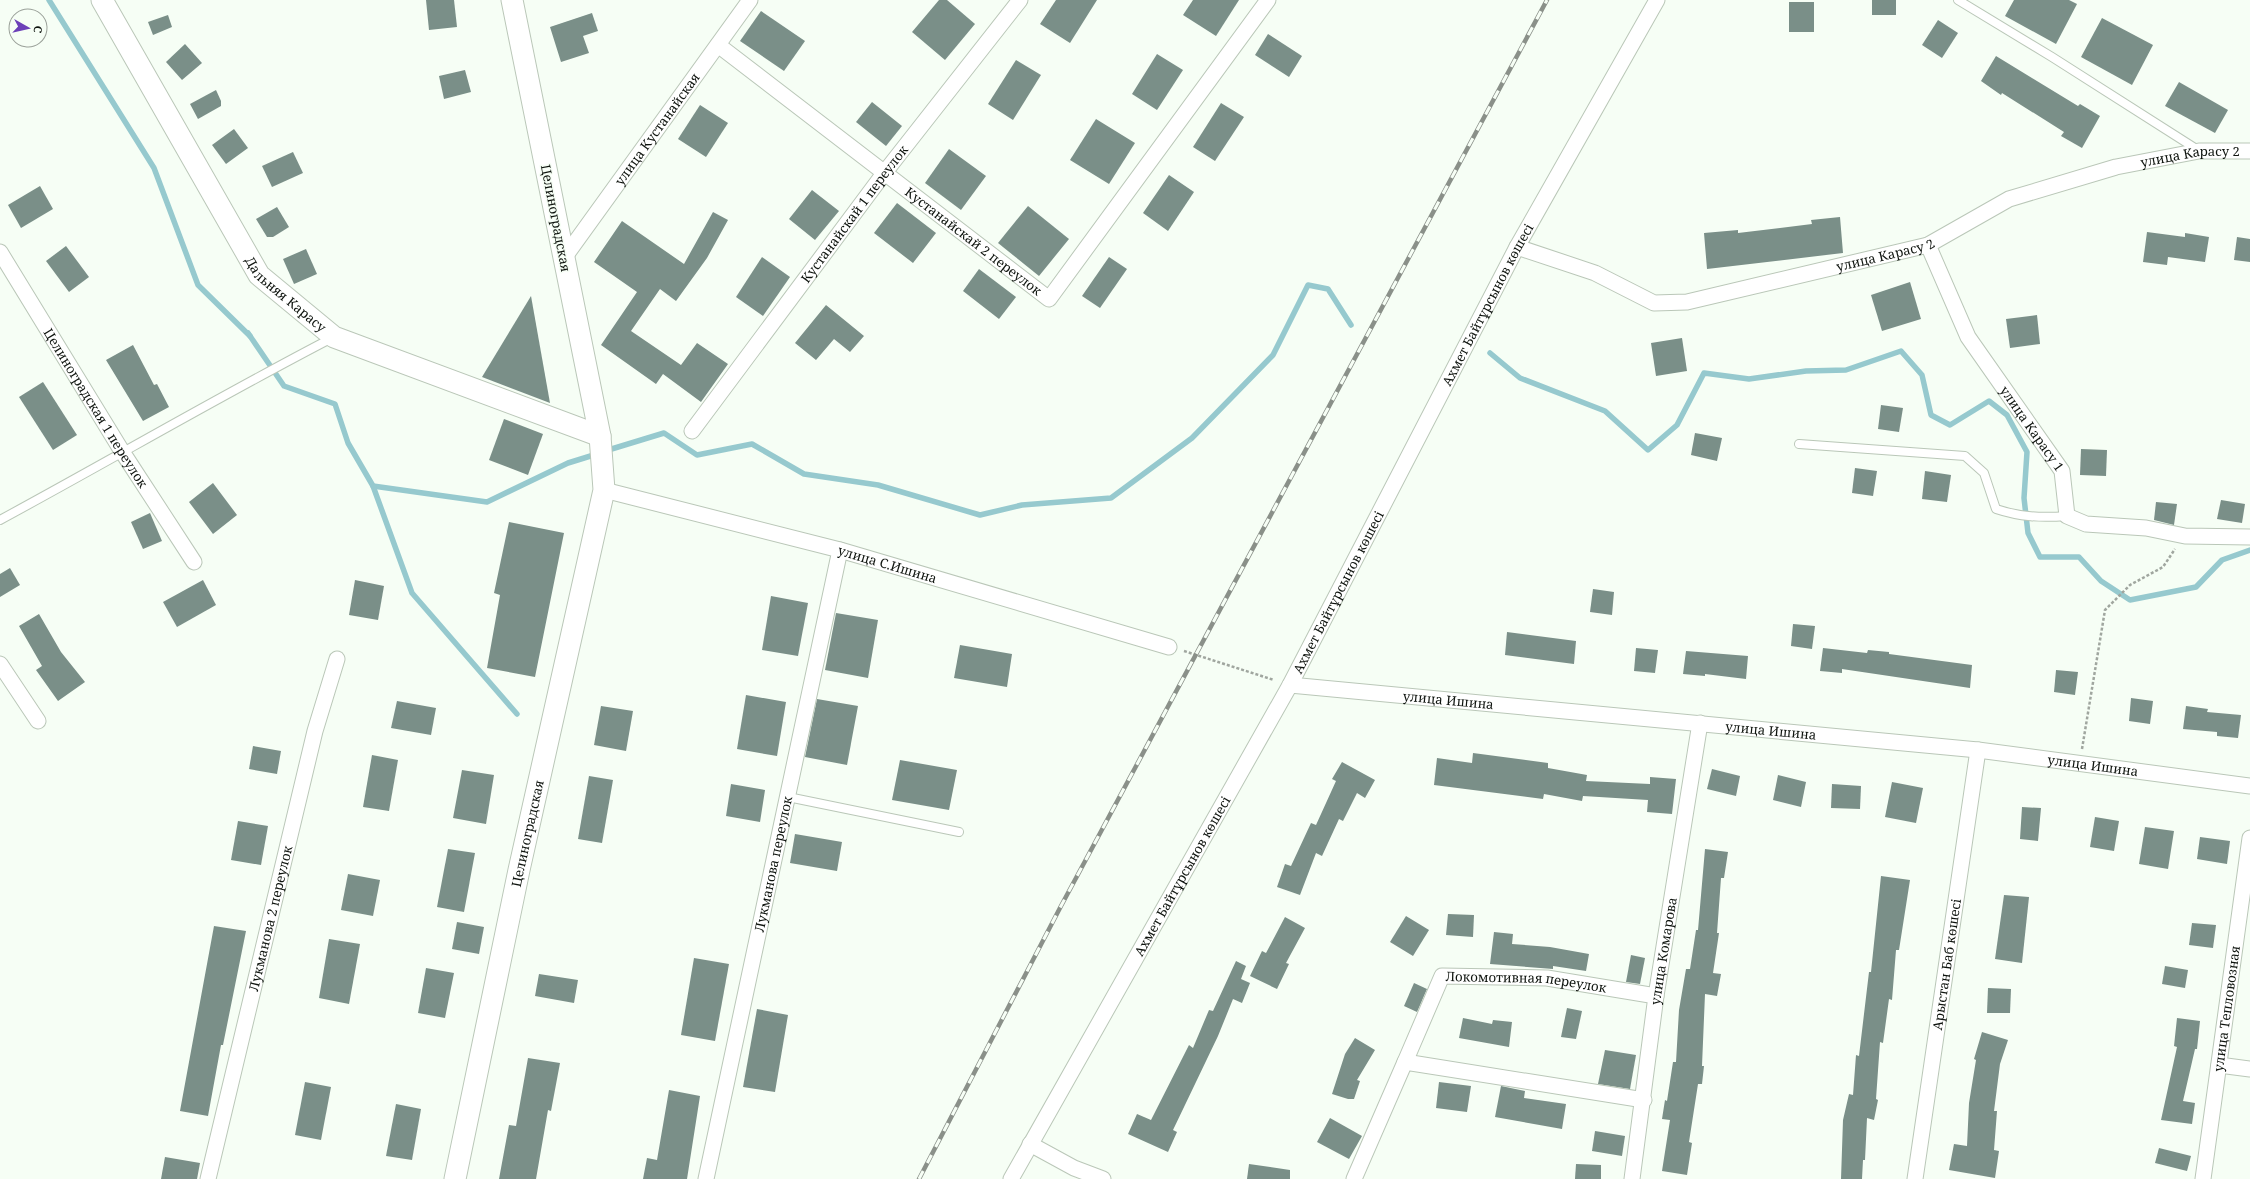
<svg xmlns="http://www.w3.org/2000/svg" width="2250" height="1179" viewBox="0 0 2250 1179" font-family="'Noto Serif',serif">
  <rect width="100%" height="100%" fill="#f6fef5"/>
  <g fill="none" stroke-linecap="round" stroke-linejoin="round">
    <!-- stream -->
    <g stroke="#96c9ce" stroke-width="5.5">
      <polyline points="49,0 154,168 198,285 250,336"/>
      <polyline points="248,333 284,386 335,404 348,443 373,486 487,502 568,463 597,454"/>
      <polyline points="1490,353 1520,378 1605,411 1648,450 1677,425 1704,373 1749,379 1806,371 1846,370 1901,351 1922,375 1931,415 1950,425 1989,401 2007,415 2027,452 2024,498 2028,533 2040,557 2079,557 2101,581 2130,600 2196,587 2222,560 2250,550"/>
      <polyline points="605,451 664,433 697,455 752,444 804,474 878,485 980,515 1022,505 1111,498 1192,438 1273,355 1308,285 1328,289 1351,325"/>
      <polyline points="373,486 412,593 517,714"/>
    </g>
  </g>
  <!-- building -->
  <g fill="#7a8f88">
    <polygon points="426,0 454,0 457,27 429,30"/>
    <polygon points="939,0 947,0 975,24 945,60 912,32"/>
    <polygon points="1056,0 1097,0 1070,43 1040,24"/>
    <polygon points="1193,0 1239,0 1216,36 1183,15"/>
    <rect x="1872" y="0" width="24" height="15"/>
    <polygon points="2014,0 2069,0 2077,4 2056,44 2005,16"/>
    <rect x="1789" y="2" width="25" height="30"/>
    <polygon points="761,11 805,41 784,71 740,41"/>
    <polygon points="592,13 598,31 583,36 589,53 561,62 550,27"/>
    <polygon points="168,15 172,27 153,35 148,22"/>
    <polygon points="2102,18 2153,45 2132,85 2081,57"/>
    <polygon points="1938,20 1958,33 1942,58 1922,45"/>
    <polygon points="1268,34 1302,56 1289,77 1255,55"/>
    <polygon points="185,44 202,63 182,80 166,62"/>
    <polygon points="1157,54 1183,70 1157,110 1132,94"/>
    <polygon points="1996,56 2078,106 2080,104 2100,116 2082,148 2061,136 2064,132 2002,93 2001,95 1981,81"/>
    <polygon points="1016,60 1041,75 1013,120 988,104"/>
    <polygon points="465,70 471,92 444,99 439,76"/>
    <polygon points="2179,82 2228,110 2215,133 2165,106"/>
    <polygon points="216,90 221,101 221,106 198,119 190,104"/>
    <polygon points="872,102 902,126 886,146 856,122"/>
    <polygon points="1221,103 1244,117 1215,161 1193,147"/>
    <polygon points="700,105 728,123 706,157 678,139"/>
    <polygon points="1096,119 1135,143 1109,184 1070,160"/>
    <polygon points="234,129 248,148 226,164 212,145"/>
    <polygon points="949,149 986,176 961,210 925,183"/>
    <polygon points="293,152 303,173 272,187 262,166"/>
    <polygon points="1169,175 1194,192 1168,231 1143,213"/>
    <polygon points="40,186 53,209 21,228 8,205"/>
    <polygon points="812,190 839,211 815,240 789,219"/>
    <polygon points="897,203 936,233 913,263 874,233"/>
    <polygon points="1028,206 1069,239 1039,276 998,243"/>
    <polygon points="277,207 289,227 273,237 267,237 256,219"/>
    <polygon points="713,212 728,220 707,258 676,301 660,289 631,331 681,365 697,343 728,364 701,402 663,374 656,384 601,345 637,292 594,262 622,221 684,264"/>
    <polygon points="1840,217 1843,253 1707,269 1704,233 1738,230 1738,233 1812,224 1811,220"/>
    <polygon points="2147,232 2185,237 2185,233 2209,237 2205,262 2168,257 2167,265 2143,262"/>
    <polygon points="2237,237 2250,239 2250,262 2234,260"/>
    <polygon points="66,246 89,277 69,292 46,261"/>
    <polygon points="306,249 317,274 294,284 283,259"/>
    <polygon points="762,257 790,277 763,316 736,297"/>
    <polygon points="1109,257 1127,269 1100,308 1082,296"/>
    <polygon points="979,269 1016,297 999,319 963,291"/>
    <polygon points="1910,282 1921,319 1882,331 1871,295"/>
    <polygon points="531,296 550,403 482,377"/>
    <polygon points="826,305 864,336 850,352 834,339 816,360 795,343"/>
    <polygon points="2037,315 2040,344 2010,348 2006,319"/>
    <polygon points="1682,338 1687,371 1656,376 1651,343"/>
    <polygon points="133,345 154,385 157,384 169,407 143,421 106,360"/>
    <polygon points="43,382 77,435 53,450 19,397"/>
    <polygon points="1881,405 1903,408 1899,432 1878,429"/>
    <polygon points="504,419 543,434 528,475 489,460"/>
    <polygon points="1695,433 1722,438 1717,461 1691,455"/>
    <polygon points="2081,449 2107,450 2106,476 2080,475"/>
    <polygon points="1855,468 1877,471 1873,496 1852,493"/>
    <polygon points="1925,471 1951,475 1947,502 1922,499"/>
    <polygon points="213,483 237,515 213,534 189,502"/>
    <polygon points="2221,500 2245,504 2242,523 2217,519"/>
    <polygon points="2156,502 2177,504 2174,525 2154,520"/>
    <polygon points="150,513 162,541 143,549 131,522"/>
    <polygon points="509,522 564,533 535,677 487,668 500,595 494,593"/>
    <polygon points="10,568 20,585 0,597 0,574"/>
    <polygon points="203,580 216,605 177,627 163,602"/>
    <polygon points="355,580 384,586 378,620 349,615"/>
    <polygon points="1593,589 1614,592 1612,615 1590,612"/>
    <polygon points="771,596 808,603 798,656 762,650"/>
    <polygon points="836,613 878,620 868,678 825,670"/>
    <polygon points="39,614 61,652 85,682 58,701 36,670 42,666 19,626"/>
    <polygon points="1793,624 1815,626 1812,649 1791,646"/>
    <polygon points="1507,632 1576,641 1574,664 1505,655"/>
    <polygon points="960,645 1012,654 1007,687 954,678"/>
    <polygon points="1636,648 1658,650 1655,673 1634,671"/>
    <polygon points="1823,648 1867,653 1868,650 1889,652 1889,654 1972,665 1970,688 1842,669 1842,673 1820,671"/>
    <polygon points="1686,651 1748,656 1746,679 1705,674 1705,676 1683,674"/>
    <polygon points="2056,670 2078,672 2075,695 2054,692"/>
    <polygon points="746,695 786,702 777,756 737,749"/>
    <polygon points="2131,698 2153,701 2150,724 2129,721"/>
    <polygon points="817,699 858,706 847,765 805,757"/>
    <polygon points="397,701 436,708 431,735 391,728"/>
    <polygon points="601,706 633,711 626,751 594,745"/>
    <polygon points="2186,706 2208,709 2207,712 2241,715 2238,738 2217,736 2217,732 2183,729"/>
    <polygon points="253,746 281,751 277,774 249,769"/>
    <polygon points="1473,753 1548,763 1548,768 1587,775 1586,781 1650,784 1650,777 1676,779 1672,814 1647,812 1648,800 1583,796 1582,801 1544,794 1543,799 1434,785 1437,758 1472,763"/>
    <polygon points="372,755 398,760 389,811 363,807"/>
    <polygon points="900,760 957,770 949,810 892,800"/>
    <polygon points="1342,762 1375,780 1365,798 1357,793 1343,821 1339,819 1322,856 1316,853 1300,895 1277,887 1285,864 1291,866 1311,823 1316,825 1336,781 1332,779"/>
    <polygon points="1712,769 1740,776 1736,796 1707,789"/>
    <polygon points="462,770 494,775 486,824 453,818"/>
    <polygon points="1778,775 1806,782 1801,807 1773,800"/>
    <polygon points="589,776 613,780 602,843 578,839"/>
    <polygon points="1892,782 1923,788 1916,823 1885,817"/>
    <polygon points="731,784 765,790 760,822 726,816"/>
    <polygon points="1832,784 1861,786 1860,809 1831,808"/>
    <polygon points="2022,807 2041,808 2038,841 2020,839"/>
    <polygon points="2095,817 2119,821 2114,851 2090,847"/>
    <polygon points="238,821 268,826 261,865 231,860"/>
    <polygon points="2145,827 2174,831 2168,869 2139,864"/>
    <polygon points="795,834 842,842 837,871 790,863"/>
    <polygon points="2200,837 2230,841 2227,864 2197,859"/>
    <polygon points="448,849 475,853 464,912 437,907"/>
    <polygon points="1705,849 1728,852 1724,878 1721,878 1717,933 1719,933 1713,973 1721,974 1717,996 1705,994 1702,1066 1704,1066 1702,1084 1698,1084 1689,1142 1692,1143 1687,1175 1662,1171 1670,1120 1662,1119 1665,1100 1667,1101 1673,1062 1676,1062 1679,1010 1686,969 1690,969 1696,930 1698,930"/>
    <polygon points="348,874 380,880 373,916 341,910"/>
    <polygon points="1881,876 1910,880 1899,950 1896,950 1892,1000 1889,999 1883,1043 1880,1042 1876,1099 1878,1100 1874,1120 1867,1118 1865,1160 1863,1160 1862,1179 1841,1179 1843,1120 1849,1094 1853,1095 1856,1055 1859,1056 1869,972 1871,972"/>
    <polygon points="2004,895 2029,897 2022,963 1995,959"/>
    <polygon points="1448,914 1474,915 1473,937 1446,935"/>
    <polygon points="1406,916 1429,930 1413,956 1390,942"/>
    <polygon points="1285,917 1305,928 1286,963 1289,964 1277,989 1250,976 1262,951 1266,953"/>
    <polygon points="457,922 484,927 479,954 452,949"/>
    <polygon points="2192,923 2216,925 2213,948 2189,945"/>
    <polygon points="214,926 246,931 223,1045 221,1045 208,1116 180,1111"/>
    <polygon points="1494,932 1513,934 1512,944 1550,947 1589,954 1586,971 1553,966 1553,969 1490,964"/>
    <polygon points="329,939 360,944 349,1004 319,998"/>
    <polygon points="1631,955 1645,958 1640,984 1626,982"/>
    <polygon points="694,958 729,964 715,1041 681,1035"/>
    <polygon points="1236,961 1246,966 1241,979 1250,983 1242,1003 1233,999 1218,1036 1173,1130 1177,1132 1168,1152 1128,1134 1137,1114 1151,1120 1189,1045 1193,1048 1209,1010 1213,1011"/>
    <polygon points="2165,966 2188,970 2185,988 2162,984"/>
    <polygon points="426,968 454,973 445,1018 418,1013"/>
    <polygon points="539,974 578,980 574,1003 535,996"/>
    <polygon points="1414,983 1427,989 1417,1012 1404,1006"/>
    <polygon points="1988,988 2011,989 2010,1013 1987,1013"/>
    <polygon points="1567,1008 1582,1011 1576,1039 1561,1037"/>
    <polygon points="757,1009 788,1015 775,1092 743,1087"/>
    <polygon points="1463,1018 1492,1024 1493,1020 1512,1022 1509,1047 1459,1038"/>
    <polygon points="2177,1018 2200,1021 2197,1049 2195,1049 2183,1101 2195,1103 2192,1124 2161,1120 2177,1047 2174,1046"/>
    <polygon points="1982,1032 2008,1040 2000,1064 1994,1111 1997,1111 1994,1150 1999,1151 1995,1178 1949,1170 1954,1144 1967,1146 1969,1103 1976,1060 1974,1059"/>
    <polygon points="1355,1038 1375,1050 1357,1080 1360,1081 1354,1099 1348,1099 1332,1094 1345,1054"/>
    <polygon points="1605,1050 1636,1055 1630,1089 1598,1084"/>
    <polygon points="528,1058 560,1063 551,1111 548,1110 536,1179 499,1179 509,1125 516,1126"/>
    <polygon points="305,1082 331,1087 321,1140 295,1135"/>
    <polygon points="1439,1082 1471,1086 1467,1112 1436,1108"/>
    <polygon points="1501,1086 1525,1091 1524,1098 1566,1104 1562,1129 1495,1117"/>
    <polygon points="669,1090 700,1096 687,1179 643,1179 647,1158 657,1160"/>
    <polygon points="396,1104 421,1109 412,1160 386,1156"/>
    <polygon points="1330,1118 1362,1136 1349,1159 1317,1142"/>
    <polygon points="1595,1131 1625,1136 1622,1156 1592,1151"/>
    <polygon points="2159,1148 2191,1156 2187,1171 2155,1163"/>
    <polygon points="165,1157 200,1163 197,1179 161,1179"/>
    <polygon points="1249,1164 1290,1170 1290,1179 1247,1179"/>
    <polygon points="1576,1164 1601,1165 1601,1179 1575,1179"/>
  </g>
  <g fill="none" stroke-linecap="round" stroke-linejoin="round">
    <!-- lane casing -->
    <g stroke="#bac7b8" stroke-width="10">
      <g id="lane">
        <polyline points="1958,0 2052,57 2198,150"/>
        <path d="M 1799,444 L 1965,456 L 1984,473 L 1996,509 C 2020,517 2041,518 2067,516"/>
        <path d="M 0,520 C 111,460 220,396 332,338"/>
        <polyline points="788,797 959,832"/>
      </g>
    </g>
    <!-- street casing -->
    <g stroke="#bac7b8" stroke-width="17">
      <g id="street">
        <path id="s1" d="M 718,45 L 1049,299 L 1268,0"/>
        <path id="s2" d="M 1928,245 L 1968,337 L 2062,471 L 2067,516 L 2086,524 L 2146,528 L 2185,536 L 2250,537"/>
        <path id="s3" d="M 1517,247 L 1595,273 L 1654,303 L 1687,302 L 1928,245 L 2009,199 L 2116,167 L 2199,151 L 2250,151"/>
        <path id="s4" d="M 0,252 L 123,453 L 194,562"/>
        <path id="s5" d="M 564,258 L 750,0"/>
        <path id="s6" d="M 692,431 L 885,172 L 1020,0"/>
        <path id="s7" d="M 604,490 L 840,550 L 1169,647"/>
        <polyline points="0,664 38,721"/>
        <path id="s8" d="M 1290,685 L 1978,750 L 2250,786"/>
        <path id="s9" d="M 1405,1062 L 1442,976 L 1547,978 L 1656,996"/>
        <polyline points="2219,1065 2250,1069"/>
        <polyline points="1030,1144 1074,1168 1103,1179"/>
        <path id="s10" d="M 208,1179 L 315,731 L 337,659"/>
        <path id="s11" d="M 706,1179 L 840,550"/>
        <path id="s12" d="M 1011,1179 L 1290,685 L 1517,247 L 1657,0"/>
        <polyline points="1354,1179 1405,1062 1644,1100"/>
        <path id="s13" d="M 1632,1179 L 1656,996 L 1700,723"/>
        <path id="s14" d="M 1915,1179 L 1978,750"/>
        <path id="s15" d="M 2203,1179 L 2250,838"/>
      </g>
    </g>
    <!-- secondary casing -->
    <g stroke="#bac7b8" stroke-width="23">
      <g id="secondary">
        <path id="s16" d="M 102,0 L 259,275 L 334,337 L 600,436"/>
        <path id="s17" d="M 455,1179 L 519,870 L 604,490 L 600,436 L 512,0"/>
      </g>
    </g>
    <!-- path -->
    <g stroke="#a0a69f" stroke-width="2.5" stroke-dasharray="3 2" stroke-linecap="butt">
      <polyline points="1184,651 1274,680"/>
      <polyline points="2082,749 2105,610 2130,585 2163,567 2175,549"/>
    </g>
    <!-- lane -->
    <use href="#lane" stroke="#fff" stroke-width="8"/>
    <!-- street -->
    <use href="#street" stroke="#fff" stroke-width="15"/>
    <!-- secondary -->
    <use href="#secondary" stroke="#fff" stroke-width="21"/>
    <!-- rail casing -->
    <g stroke="#8a9089" stroke-width="4.5">
      <polyline id="rail" points="919,1179 1061,906 1547,0"/>
    </g>
    <!-- rail -->
    <use href="#rail" stroke="#f6fef5" stroke-width="3" stroke-dasharray="9" stroke-linecap="butt"/>
  </g>
  <g text-anchor="middle" dominant-baseline="central" stroke-width="3" stroke-linejoin="round" paint-order="stroke">
    <!-- street labels -->
    <g font-size="13" fill="#0f140f" stroke="#f6fef5">
      <text stroke="none"><textPath href="#s5" startOffset="159">улица Кустанайская</textPath></text>
      <text stroke="none"><textPath href="#s3" startOffset="709">улица Карасу 2</textPath></text>
      <text stroke="none"><textPath href="#s6" startOffset="271">Кустанайскай 1 переулок</textPath></text>
      <text transform="translate(556 218) rotate(79)">Целиноградская</text>
      <text stroke="none"><textPath href="#s1" startOffset="322">Кустанайскай 2 переулок</textPath></text>
      <text stroke="none"><textPath href="#s3" startOffset="385">улица Карасу 2</textPath></text>
      <text stroke="none"><textPath href="#s16" startOffset="349">Дальняя Карасу</textPath></text>
      <text stroke="none"><textPath href="#s12" startOffset="996">Ахмет Байтұрсынов көшесі</textPath></text>
      <text stroke="none"><textPath href="#s4" startOffset="183">Целиноградская 1 переулок</textPath></text>
      <text stroke="none"><textPath href="#s2" startOffset="212">улица Карасу 1</textPath></text>
      <text stroke="none"><textPath href="#s7" startOffset="293">улица С.Ишина</textPath></text>
      <text stroke="none"><textPath href="#s12" startOffset="672">Ахмет Байтұрсынов көшесі</textPath></text>
      <text stroke="none"><textPath href="#s8" startOffset="159">улица Ишина</textPath></text>
      <text stroke="none"><textPath href="#s8" startOffset="483">улица Ишина</textPath></text>
      <text stroke="none"><textPath href="#s8" startOffset="807">улица Ишина</textPath></text>
      <text stroke="none"><textPath href="#s17" startOffset="353">Целиноградская</textPath></text>
      <text stroke="none"><textPath href="#s11" startOffset="322">Лукманова переулок</textPath></text>
      <text stroke="none"><textPath href="#s12" startOffset="348">Ахмет Байтұрсынов көшесі</textPath></text>
      <text stroke="none"><textPath href="#s10" startOffset="268">Лукманова 2 переулок</textPath></text>
      <text stroke="none"><textPath href="#s13" startOffset="230">улица Комарова</textPath></text>
      <text stroke="none"><textPath href="#s14" startOffset="217">Арыстан Баб көшесі</textPath></text>
      <text stroke="none"><textPath href="#s9" startOffset="178">Локомотивная переулок</textPath></text>
      <text stroke="none"><textPath href="#s15" startOffset="172">улица Тепловозная</textPath></text>
    </g>
  </g>
  <!-- north arrow -->
  <g transform="translate(28 28) rotate(98)"><circle r="19" fill="#f6fef5" stroke="#9aa099"/>
  <path d="M0-3L7 15L0 10L-7 15Z" fill="#6c40b8"/>
  <text y="-6" font-size="11" font-weight="bold" text-anchor="middle" fill="#0f140f">С</text>
  </g>
</svg>
